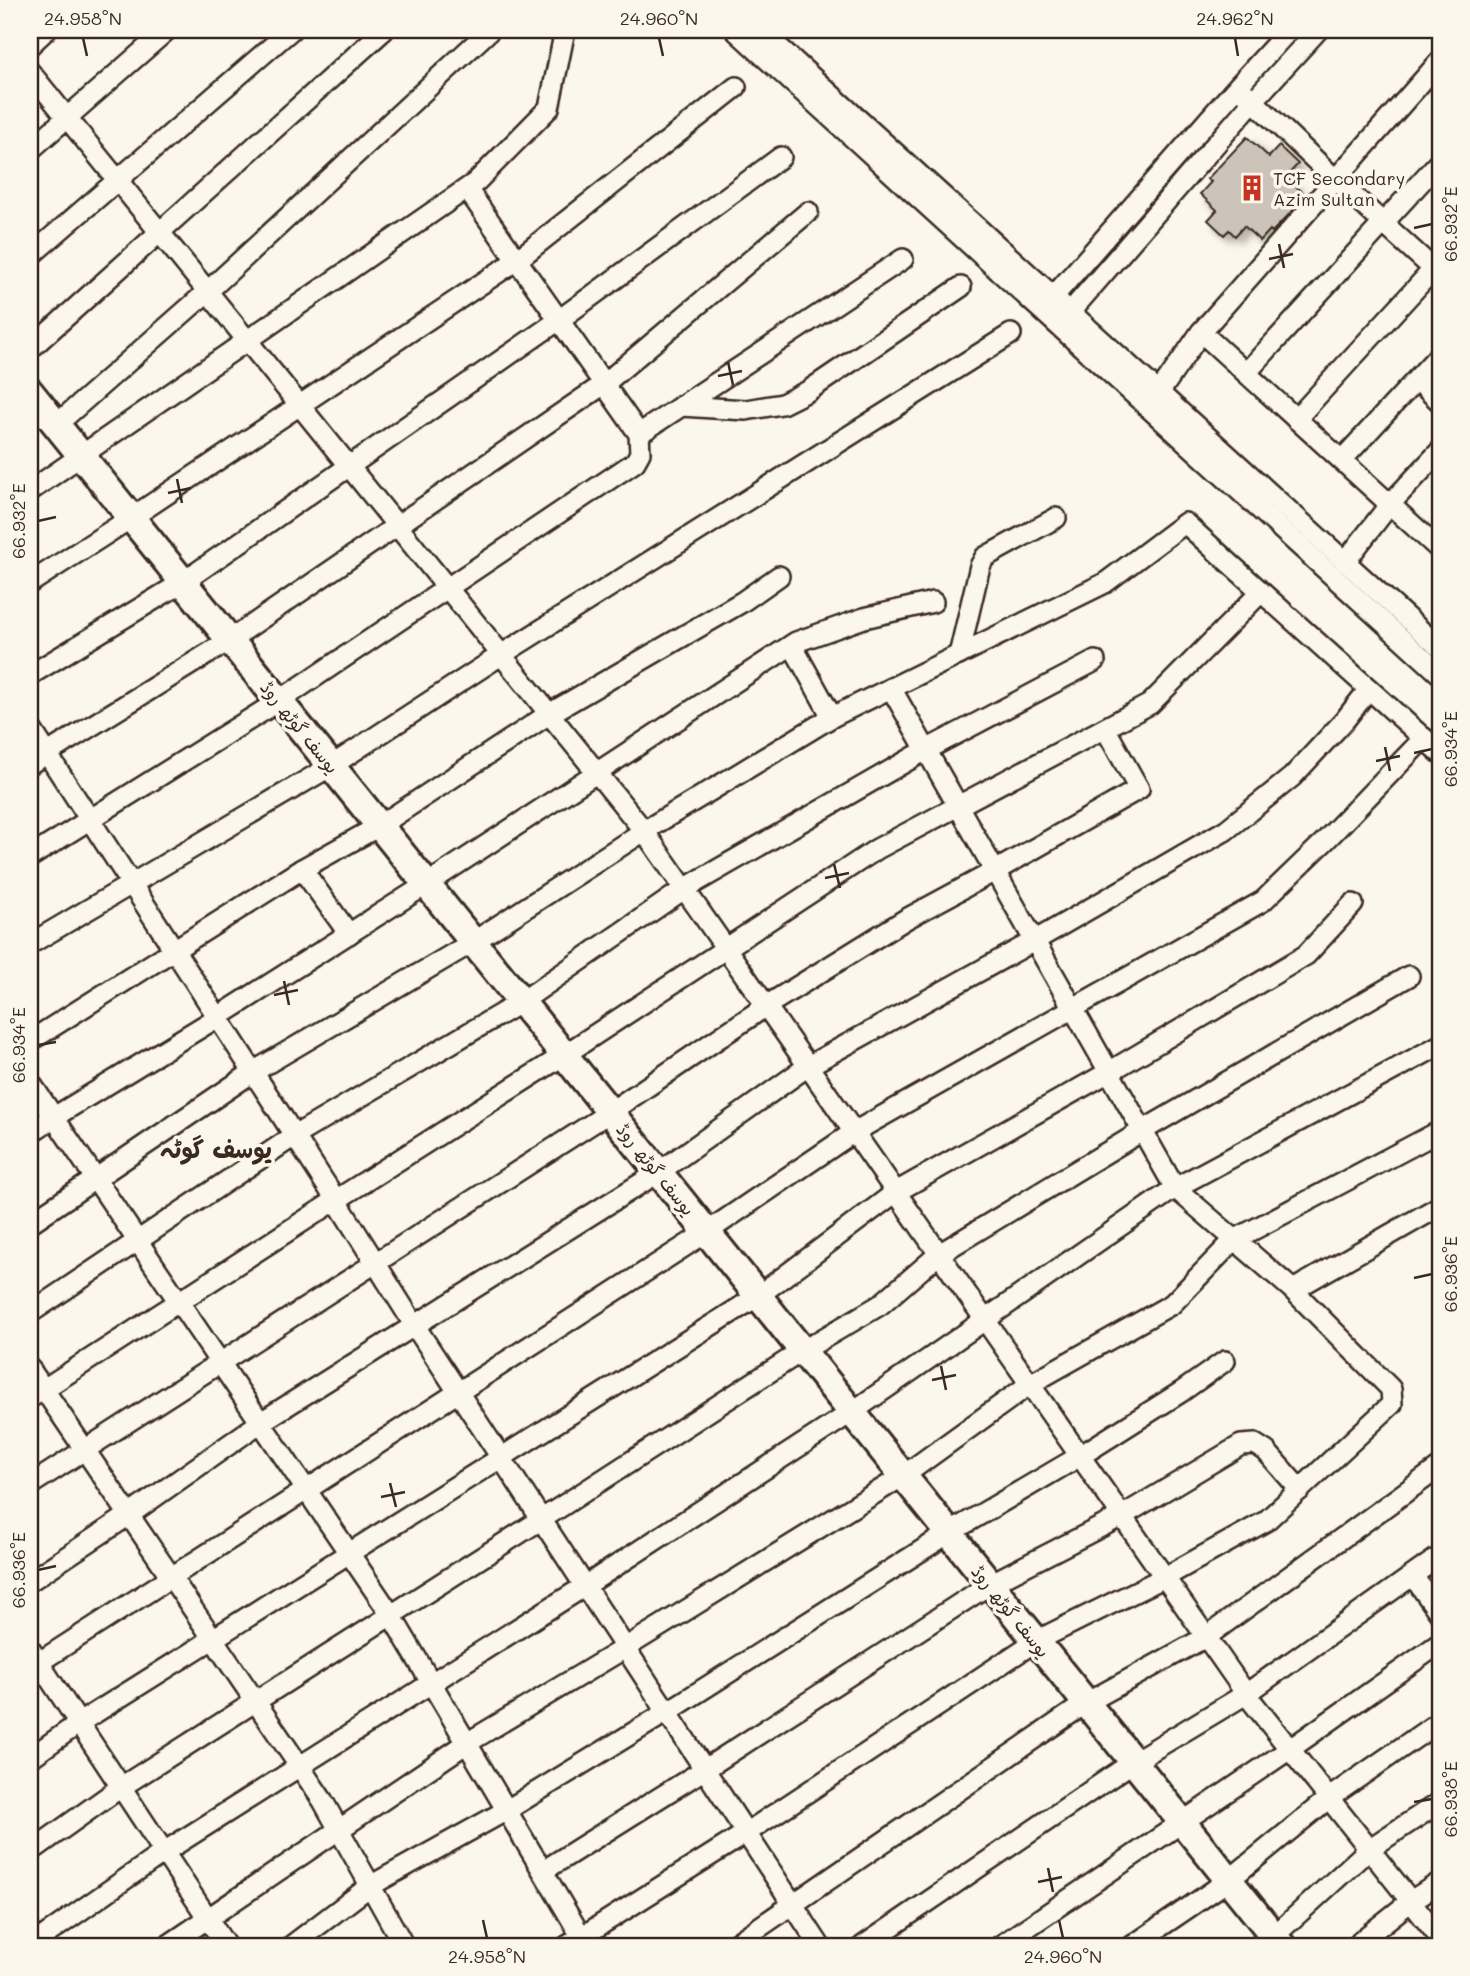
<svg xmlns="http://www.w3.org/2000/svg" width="1470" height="1976" viewBox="0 0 1470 1976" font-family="Mali,'Playpen Sans Arabic',sans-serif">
  <defs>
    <filter id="shadow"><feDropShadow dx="6" dy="6" stdDeviation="3.5" flood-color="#0004"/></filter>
  </defs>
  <rect width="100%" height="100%" fill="#fbf7ec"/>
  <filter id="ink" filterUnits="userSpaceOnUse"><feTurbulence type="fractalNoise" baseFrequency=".0143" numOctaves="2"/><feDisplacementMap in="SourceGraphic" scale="14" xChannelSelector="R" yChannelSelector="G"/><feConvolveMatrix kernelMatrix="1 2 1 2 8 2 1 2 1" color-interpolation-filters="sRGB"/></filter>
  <g filter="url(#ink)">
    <!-- building -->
    <polygon fill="#ccc4b9" stroke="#3b2a1e" stroke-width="2" filter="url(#shadow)" points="1247,137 1269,157 1279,146 1298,164 1286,177 1307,196 1272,232 1270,230 1260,241 1244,226 1235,236 1229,230 1224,235 1208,220 1217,210 1200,194 1211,182 1207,179"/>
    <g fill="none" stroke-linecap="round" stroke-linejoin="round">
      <!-- street casing -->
      <g stroke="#3b2a1e" stroke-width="24">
        <g id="street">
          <polyline points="735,30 1440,674"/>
          <polyline points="760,30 1440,648"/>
          <polyline points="30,45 46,30"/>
          <polyline points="30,72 644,831 1246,1694 1440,1938"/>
          <polyline points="1244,92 1336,180 1440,275"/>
          <polyline points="30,150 167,30"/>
          <polyline points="30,256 291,30"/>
          <polyline points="1049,306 1054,296 1238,86 1289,30"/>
          <polyline points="1065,323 1071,311 1254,100 1318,30"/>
          <polyline points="1201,332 1440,550"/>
          <polyline points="30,349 384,30"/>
          <polyline points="1246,373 1440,161"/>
          <polyline points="1417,380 1440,402"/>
          <polyline points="1159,393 1201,332 1440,61"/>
          <polyline points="681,406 746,410 782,404 808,391 961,287"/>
          <polyline points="1296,419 1440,262"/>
          <polyline points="56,425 207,292 490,30"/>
          <polyline points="639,434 903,259"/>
          <polyline points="1342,460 1440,354"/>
          <polyline points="30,491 476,182 549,108 565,30"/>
          <polyline points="1345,562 1390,504 1440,451"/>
          <polyline points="30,583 131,518 517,260 736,87"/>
          <polyline points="792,645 832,717"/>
          <polyline points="959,655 980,566 985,557 1056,518"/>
          <polyline points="30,675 183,582 559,320 781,157"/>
          <polyline points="30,727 336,1200 415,1326 820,1946"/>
          <polyline points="30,764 230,640 604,384 808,212"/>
          <polyline points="30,857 279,701 635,462 640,453 639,434 467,189"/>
          <polyline points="302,869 349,934"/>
          <polyline points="30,944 331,766 501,655 1011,334"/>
          <polyline points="30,1041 302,869 379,826 549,714 742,602 779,576"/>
          <polyline points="30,1082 391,1615 587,1946"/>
          <polyline points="30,1133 54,1117 218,1017 427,884 796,642 864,618 933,602"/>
          <polyline points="30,1223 253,1072 473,942 644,831 832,717 1105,583 1185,523 1440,753"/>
          <polyline points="1293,1290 1440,1206"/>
          <polyline points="30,1313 294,1136 521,1002 684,889 926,750 1095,661"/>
          <polyline points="30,1369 323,1801 404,1946"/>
          <polyline points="30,1398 336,1200 564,1055 877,849 1150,704 1261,592"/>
          <polyline points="30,1485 610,1112 766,1006 906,919 995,871 1139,789 1105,728"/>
          <polyline points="1413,1576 1440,1614"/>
          <polyline points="30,1581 129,1515 261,1422 659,1172 808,1066 1034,941 1226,830 1292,777 1344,721 1369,689"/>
          <polyline points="30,1649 226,1946"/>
          <polyline points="30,1668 707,1232 854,1132 1263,901 1325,841 1424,738"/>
          <polyline points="30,1758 79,1723 758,1296 896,1192 1109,1072 1306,955 1353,904"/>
          <polyline points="30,1852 121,1787 542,1519 802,1351 880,1305 939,1254 1142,1131 1409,976"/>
          <polyline points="543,1871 705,1769 990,1584 1122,1516 1241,1445 1255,1444 1266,1451 1300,1490"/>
          <polyline points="30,1946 164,1852 585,1586 852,1412 1175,1188 1440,1045"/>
          <polyline points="167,1946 467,1743 625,1648 903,1476 1030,1384 1172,1304 1234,1240 1440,1131"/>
          <polyline points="291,1946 370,1886 507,1810 667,1712 949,1533 1080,1456 1181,1392 1225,1361"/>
          <polyline points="567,1946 746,1833 1036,1641 1165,1577 1266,1521 1392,1404 1391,1389 1293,1290 1175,1188 891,688"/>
          <polyline points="732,1946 1086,1703 1206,1637 1440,1467"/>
          <polyline points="863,1946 1133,1762 1246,1694 1440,1556"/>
          <polyline points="1000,1946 1290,1749 1440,1643"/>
          <polyline points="1132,1946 1229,1880 1329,1798 1440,1721"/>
          <polyline points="1258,1946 1274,1936 1369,1849 1440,1802"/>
          <polyline points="1357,1946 1362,1940 1411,1901 1440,1882"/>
        </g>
      </g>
      <!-- secondary casing -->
      <g stroke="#3b2a1e" stroke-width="32">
        <polyline id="secondary" points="30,392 1282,1946"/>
      </g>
      <!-- street -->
      <use href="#street" stroke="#fbf7ec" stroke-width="19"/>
      <!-- secondary -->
      <use href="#secondary" stroke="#fbf7ec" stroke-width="26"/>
    </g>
  </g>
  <!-- ticks -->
  <path fill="none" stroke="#3b2a1e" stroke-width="2.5" d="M 83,38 L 87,56M 659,38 L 663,56M 1235,38 L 1238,56M 1414,228 L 1432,224M 1279,244 L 1284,268M 1269,259 L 1293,254M 728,362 L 733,385M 718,376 L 742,371M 177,479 L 182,503M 168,493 L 191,488M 38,521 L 56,517M 1385,747 L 1390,771M 1414,753 L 1432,749M 1376,761 L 1400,756M 834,864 L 840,888M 825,878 L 849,873M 284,981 L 289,1005M 274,995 L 298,990M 38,1045 L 56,1042M 1414,1278 L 1432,1274M 941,1366 L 946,1390M 932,1380 L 956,1375M 390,1483 L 396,1507M 381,1497 L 405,1492M 38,1570 L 56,1566M 1414,1802 L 1432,1799M 1048,1868 L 1053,1892M 1038,1882 L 1062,1877M 483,1920 L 487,1938M 1059,1920 L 1063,1938"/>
  <!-- icons -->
  <defs>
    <g id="building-bare" transform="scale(2.1)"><path d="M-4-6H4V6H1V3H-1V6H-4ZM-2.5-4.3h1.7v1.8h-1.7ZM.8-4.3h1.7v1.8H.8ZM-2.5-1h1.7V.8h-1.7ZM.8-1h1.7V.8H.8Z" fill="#c8321e" stroke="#fbf7ec" stroke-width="2.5" paint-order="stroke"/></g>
  </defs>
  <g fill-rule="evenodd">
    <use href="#building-bare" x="1252" y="188"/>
  </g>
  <g text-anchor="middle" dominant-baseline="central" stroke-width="7" stroke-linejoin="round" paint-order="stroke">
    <!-- poi labels -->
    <g font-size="18" fill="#3b2a1e" stroke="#fbf7ec" text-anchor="start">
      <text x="1273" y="178">TCF Secondary<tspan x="1273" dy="21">Azim Sultan</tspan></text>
    </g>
    <!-- street labels -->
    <g font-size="18" fill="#3b2a1e" stroke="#fbf7ec">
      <text transform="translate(300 727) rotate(51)">یوسف گوٹھ روڈ</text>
      <text transform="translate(656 1169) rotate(51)">یوسف گوٹھ روڈ</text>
      <text transform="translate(1011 1611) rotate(51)">یوسف گوٹھ روڈ</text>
    </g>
    <!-- district labels -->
    <g font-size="24" font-weight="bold" fill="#3b2a1e" stroke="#fbf7ec">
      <text x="216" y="1148">یوسف گوٹہ</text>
    </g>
  </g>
  <!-- margin -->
  <rect width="1470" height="1976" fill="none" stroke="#fbf7ec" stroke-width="77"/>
  <rect x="38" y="38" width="1394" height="1900" fill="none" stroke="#3b2a1e" stroke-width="2.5"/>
  <g font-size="18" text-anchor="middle" fill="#3b2a1e">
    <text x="83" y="25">24.958°N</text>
    <text x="659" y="25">24.960°N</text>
    <text x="1235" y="25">24.962°N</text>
    <text transform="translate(1451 224) rotate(-90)" y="6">66.932°E</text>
    <text transform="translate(19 521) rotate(-90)" y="6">66.932°E</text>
    <text transform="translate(1451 749) rotate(-90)" y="6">66.934°E</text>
    <text transform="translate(19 1045) rotate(-90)" y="6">66.934°E</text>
    <text transform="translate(1451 1274) rotate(-90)" y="6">66.936°E</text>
    <text transform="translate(19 1570) rotate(-90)" y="6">66.936°E</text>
    <text transform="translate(1451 1799) rotate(-90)" y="6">66.938°E</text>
    <text x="487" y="1963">24.958°N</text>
    <text x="1063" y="1963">24.960°N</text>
  </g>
</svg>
